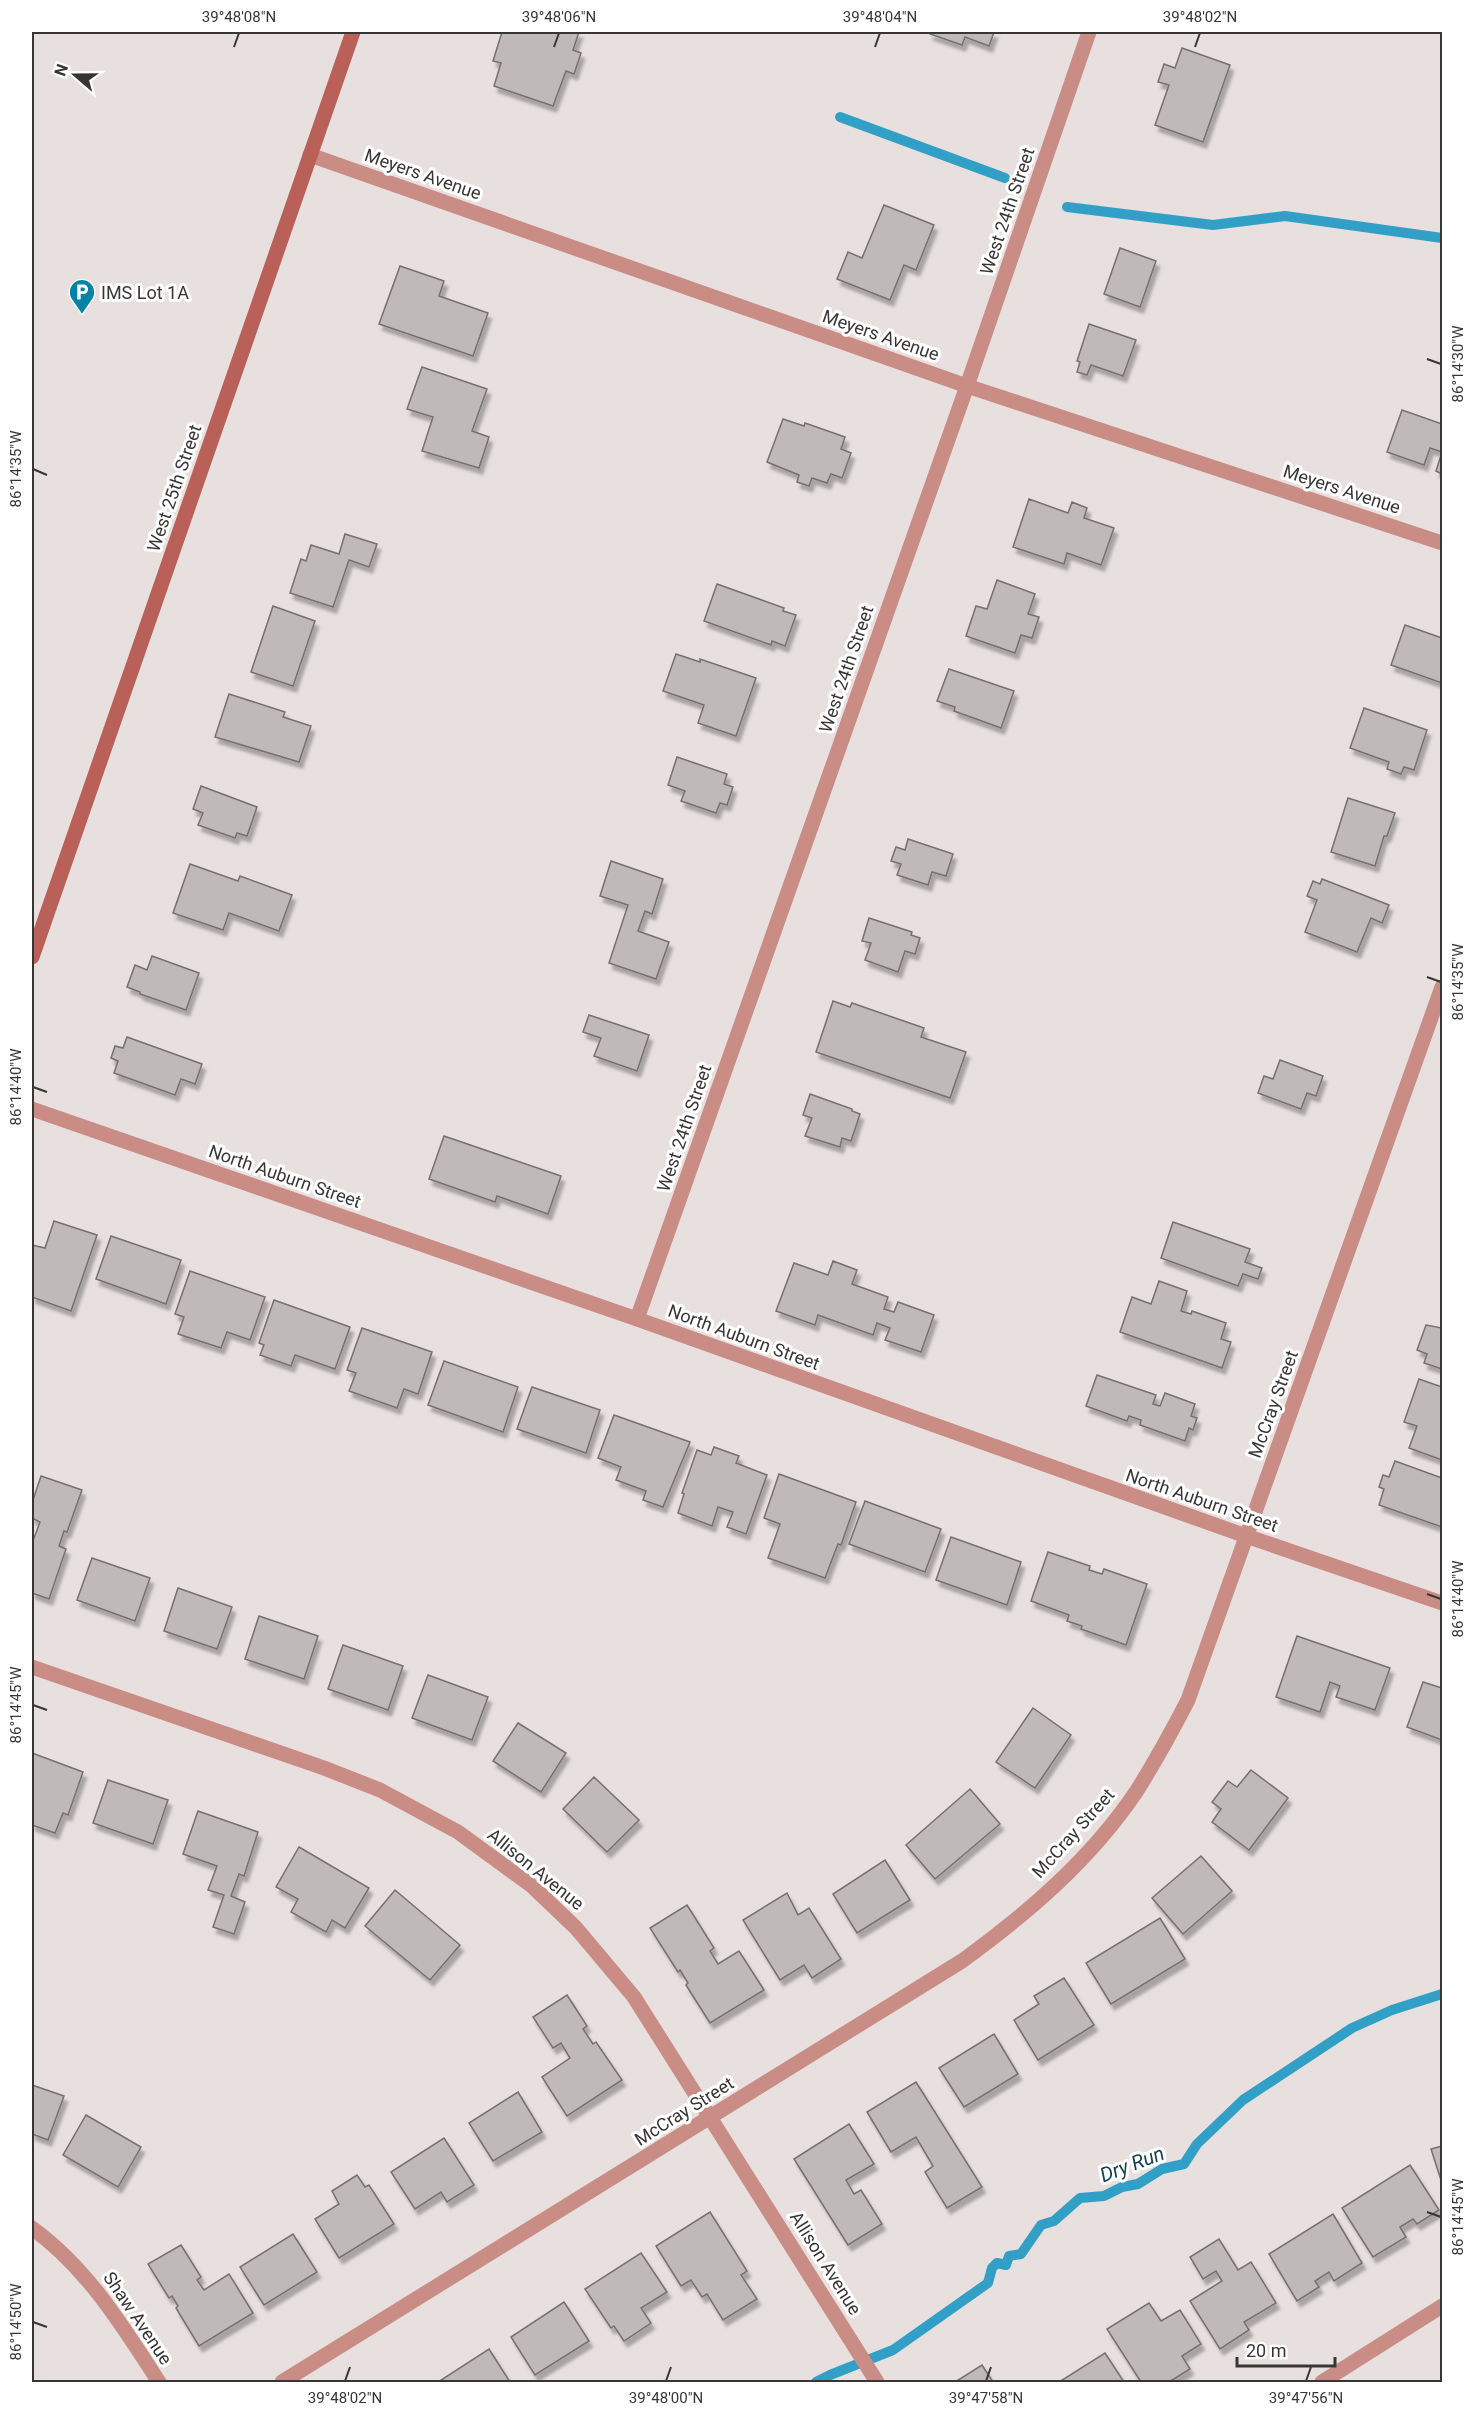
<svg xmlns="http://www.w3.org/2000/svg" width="1474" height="2414" viewBox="0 0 1474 2414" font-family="Roboto,sans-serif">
  <defs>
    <filter id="shadow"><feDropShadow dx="3.5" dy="6" stdDeviation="1.5" flood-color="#0004"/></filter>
  </defs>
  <rect width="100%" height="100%" fill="#e7e0df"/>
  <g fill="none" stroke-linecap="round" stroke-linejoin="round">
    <!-- stream -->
    <g stroke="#32a0c6" stroke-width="10">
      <polyline points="840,117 1005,178"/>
      <polyline points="1067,207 1213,225 1285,216 1442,238"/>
      <polyline points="816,2382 830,2375 893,2350 988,2283 992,2268 997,2263 1006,2265 1009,2256 1021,2254 1041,2225 1054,2221 1080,2198 1104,2196 1122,2187 1138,2184 1162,2169 1184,2164 1197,2144 1243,2100 1352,2028 1392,2010 1442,1994"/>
    </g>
  </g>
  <!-- building -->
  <g fill="#bfb9b8" stroke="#76706f" stroke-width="1.5" filter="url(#shadow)">
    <polygon points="502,32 579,32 573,50 581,53 574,74 566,71 553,106 494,86 501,63 493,61"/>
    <polygon points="930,32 994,32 989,46 965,37 962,45 930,34"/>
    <polygon points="1182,48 1230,65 1203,142 1155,125 1169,85 1158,82 1164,64 1175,68"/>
    <polygon points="884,205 934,225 916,270 904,265 890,300 837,279 848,252 862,258"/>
    <polygon points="1120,248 1156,261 1140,307 1104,294"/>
    <polygon points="400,266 444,281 439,296 488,313 473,356 379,324"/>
    <polygon points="1089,324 1136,340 1123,376 1091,365 1087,375 1077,372 1080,362 1077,361"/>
    <polygon points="422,367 487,389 472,431 489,437 479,468 422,451 433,417 407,409"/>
    <polygon points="1402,410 1442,424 1442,474 1436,471 1442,452 1430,448 1424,465 1387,452"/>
    <polygon points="783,419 804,426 805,423 845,437 841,449 851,453 842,478 831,474 827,483 812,478 809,486 797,482 799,475 767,462"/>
    <polygon points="1029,499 1068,513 1072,502 1087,508 1084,518 1114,528 1101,565 1067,553 1064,564 1013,547"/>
    <polygon points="345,534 377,544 369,567 349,560 333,607 290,593 301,559 306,561 311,545 339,554"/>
    <polygon points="997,580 1035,594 1028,614 1039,617 1032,638 1021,635 1015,653 966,636 976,606 987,609"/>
    <polygon points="717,584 784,608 783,611 796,615 785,646 772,641 771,645 704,621"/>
    <polygon points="273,606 315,621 293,686 251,672"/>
    <polygon points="1405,625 1442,638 1442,683 1391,665"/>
    <polygon points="676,654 700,662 700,659 756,678 736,736 698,723 704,705 663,691"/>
    <polygon points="949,669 1014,691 1001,728 954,711 955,707 937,701"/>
    <polygon points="229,694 285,712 283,717 311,726 299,762 215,737"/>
    <polygon points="1364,708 1427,730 1414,770 1404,767 1401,774 1387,769 1389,762 1350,748"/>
    <polygon points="677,757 727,774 724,784 733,787 727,805 720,803 716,813 681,801 685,791 668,785"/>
    <polygon points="201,786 257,807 247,836 237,833 235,838 198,825 203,813 193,809"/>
    <polygon points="1348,798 1395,813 1387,836 1384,836 1375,866 1331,852"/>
    <polygon points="908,839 953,854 946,876 932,872 928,885 897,875 901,864 891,861 896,847 905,850"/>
    <polygon points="611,861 663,879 652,914 645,911 638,931 669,942 656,979 609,963 628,905 600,896"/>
    <polygon points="190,864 238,881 240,876 292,895 279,931 229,913 223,930 173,913"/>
    <polygon points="1322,879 1389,905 1382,923 1371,918 1357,952 1305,932 1317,900 1307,896 1313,881 1320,884"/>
    <polygon points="869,918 912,932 911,935 920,938 915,954 905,951 898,972 865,960 871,943 862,941"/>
    <polygon points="152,956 199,973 186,1010 140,994 140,992 127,987 135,965 147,970"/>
    <polygon points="833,1001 850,1007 852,1003 924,1028 921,1037 966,1052 950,1098 816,1052"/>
    <polygon points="589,1015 649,1035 637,1071 594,1056 601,1038 583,1032"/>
    <polygon points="127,1037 202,1064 195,1084 181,1079 175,1095 114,1073 118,1061 111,1058 115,1046 123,1048"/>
    <polygon points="1280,1060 1323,1076 1316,1096 1307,1093 1301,1109 1258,1093 1264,1076 1273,1079"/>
    <polygon points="810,1094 852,1109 852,1111 860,1114 851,1141 842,1138 840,1147 805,1136 812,1118 803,1115"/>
    <polygon points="444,1136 561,1176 548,1214 497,1196 495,1202 429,1179"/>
    <polygon points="54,1221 97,1235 71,1311 32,1297 33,1282 32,1281 32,1245 45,1248"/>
    <polygon points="1173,1222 1250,1249 1245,1262 1262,1268 1258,1279 1243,1274 1238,1286 1161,1258"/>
    <polygon points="111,1236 181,1260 166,1304 96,1279"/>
    <polygon points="833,1261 857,1270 852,1284 888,1297 884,1309 894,1312 898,1302 934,1315 921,1352 885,1340 890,1328 877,1323 873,1335 818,1315 815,1325 776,1311 794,1263 828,1275"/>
    <polygon points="190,1271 265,1297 250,1340 227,1332 221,1348 178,1334 184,1317 175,1314"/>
    <polygon points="1159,1281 1187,1291 1181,1311 1191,1314 1192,1311 1226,1323 1221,1339 1231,1342 1222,1368 1120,1332 1132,1297 1151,1304"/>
    <polygon points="274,1300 350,1327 335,1369 295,1355 291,1366 260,1355 264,1345 259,1343"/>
    <polygon points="1426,1325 1442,1328 1442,1369 1424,1363 1427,1354 1417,1350"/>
    <polygon points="362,1328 432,1352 418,1394 404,1389 397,1408 349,1391 356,1373 347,1370"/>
    <polygon points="444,1361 518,1387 503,1432 428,1405"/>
    <polygon points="1097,1375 1156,1395 1153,1404 1160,1406 1165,1393 1195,1404 1191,1416 1197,1418 1193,1430 1189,1428 1185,1441 1140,1425 1141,1420 1129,1416 1127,1421 1086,1406"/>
    <polygon points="1419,1379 1442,1387 1442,1460 1409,1448 1417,1426 1404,1422"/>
    <polygon points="532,1387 600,1410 586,1453 517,1429"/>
    <polygon points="614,1415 690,1442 663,1507 643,1500 646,1491 616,1480 621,1467 598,1458"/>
    <polygon points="714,1447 739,1456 736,1463 767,1475 746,1534 727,1527 733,1512 718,1507 712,1526 678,1513 684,1494 682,1493 697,1450 711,1455"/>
    <polygon points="1395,1461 1442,1478 1442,1527 1379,1505 1384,1489 1379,1487 1383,1475 1389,1477"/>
    <polygon points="779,1474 856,1502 841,1545 838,1544 825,1578 768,1558 780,1524 764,1518"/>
    <polygon points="41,1476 82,1490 67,1532 64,1531 59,1546 66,1549 49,1599 32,1593 32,1537 34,1538 40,1522 32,1518 32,1503"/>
    <polygon points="865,1501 941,1529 925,1572 849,1544"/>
    <polygon points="951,1537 1021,1562 1007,1605 936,1580"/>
    <polygon points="1048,1552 1090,1566 1089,1570 1102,1574 1104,1569 1147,1584 1126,1645 1081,1629 1082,1626 1067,1621 1069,1615 1031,1601"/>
    <polygon points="92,1558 150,1578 135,1621 77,1600"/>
    <polygon points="178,1588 232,1607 217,1649 164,1631"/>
    <polygon points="259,1616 318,1636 304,1679 245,1659"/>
    <polygon points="1297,1636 1390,1668 1375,1710 1336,1697 1340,1686 1330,1682 1320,1712 1276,1697"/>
    <polygon points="343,1645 403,1666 388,1710 328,1689"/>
    <polygon points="428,1675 488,1697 472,1740 412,1718"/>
    <polygon points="1423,1682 1442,1688 1442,1740 1407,1727"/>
    <polygon points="1033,1708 1071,1735 1035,1788 996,1762"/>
    <polygon points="518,1723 566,1753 541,1792 493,1761"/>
    <polygon points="32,1753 83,1772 68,1815 63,1813 55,1833 32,1825"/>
    <polygon points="1251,1770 1288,1798 1249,1850 1212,1822 1221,1809 1212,1802 1228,1781 1237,1787"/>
    <polygon points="594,1777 639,1820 607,1852 563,1809"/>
    <polygon points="108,1780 168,1800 153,1844 93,1823"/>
    <polygon points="970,1789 1000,1824 935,1879 906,1845"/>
    <polygon points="198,1811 258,1832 244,1876 239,1874 231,1896 245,1902 234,1934 213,1927 224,1895 208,1890 217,1866 183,1854"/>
    <polygon points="299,1847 369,1888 345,1928 332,1920 326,1932 291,1912 298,1899 276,1887"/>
    <polygon points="1201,1856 1232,1891 1183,1934 1152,1898"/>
    <polygon points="885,1860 910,1900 857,1933 833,1894"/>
    <polygon points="395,1890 460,1945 430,1980 365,1926"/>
    <polygon points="787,1893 798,1915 809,1908 841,1959 812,1978 804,1965 780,1980 743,1920"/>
    <polygon points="687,1905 714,1948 710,1951 718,1964 739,1951 764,1990 710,2023 686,1985 688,1983 680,1970 678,1972 650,1928"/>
    <polygon points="1160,1918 1185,1959 1111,2004 1086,1963"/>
    <polygon points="1064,1978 1094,2025 1038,2060 1014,2020 1039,2004 1034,1996"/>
    <polygon points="567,1995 587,2026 583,2029 593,2044 596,2042 622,2080 567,2116 542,2077 570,2058 561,2043 553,2048 533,2017"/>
    <polygon points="994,2034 1018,2074 964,2107 939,2068"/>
    <polygon points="916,2082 982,2187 947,2208 925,2172 933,2166 916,2137 891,2152 867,2112"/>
    <polygon points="32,2085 64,2096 48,2140 32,2134"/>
    <polygon points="518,2092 542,2132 493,2161 469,2123"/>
    <polygon points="86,2115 141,2147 118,2187 63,2155"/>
    <polygon points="849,2124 874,2164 846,2180 854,2194 861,2190 882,2224 848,2245 794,2159"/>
    <polygon points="444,2138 474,2185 447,2202 441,2192 415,2209 391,2172"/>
    <polygon points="1442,2146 1442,2183 1431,2149"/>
    <polygon points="1410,2165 1439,2210 1417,2224 1413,2219 1400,2227 1406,2237 1373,2257 1342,2208"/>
    <polygon points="357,2175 365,2187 369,2185 394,2224 339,2258 315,2219 339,2204 332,2191"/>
    <polygon points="710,2212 747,2271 741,2275 757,2299 723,2320 707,2294 702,2297 691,2280 681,2286 656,2246"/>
    <polygon points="1333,2214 1362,2263 1334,2281 1329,2272 1315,2281 1319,2287 1297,2301 1269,2254"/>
    <polygon points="293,2234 317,2272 264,2305 240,2267"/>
    <polygon points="1219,2239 1238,2270 1251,2262 1276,2303 1244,2322 1249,2330 1220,2349 1190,2301 1222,2281 1216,2271 1203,2279 1190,2257"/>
    <polygon points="181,2245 201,2277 197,2280 204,2290 229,2274 253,2313 199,2346 176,2308 178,2306 172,2296 169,2298 148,2264"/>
    <polygon points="641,2253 667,2292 641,2308 651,2323 624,2341 614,2326 611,2328 585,2289"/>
    <polygon points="564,2302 589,2341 535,2375 511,2337"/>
    <polygon points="1149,2303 1161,2321 1180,2310 1201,2344 1182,2356 1190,2369 1169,2382 1141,2382 1107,2329"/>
    <polygon points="489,2349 510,2382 438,2382"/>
    <polygon points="1105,2353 1124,2382 1059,2382"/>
    <polygon points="982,2365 993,2382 955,2382"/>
  </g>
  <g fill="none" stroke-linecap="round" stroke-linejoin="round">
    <!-- minor -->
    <g stroke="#ca8d85" stroke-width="15">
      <polyline points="310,155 967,386 1442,543"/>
      <polyline points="32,1109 637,1319 1246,1536 1442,1603"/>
      <polyline points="637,1319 967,386 1089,32"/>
      <polyline points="32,1667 324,1768 380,1790 458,1832 532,1886 576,1928 634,1997 877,2382"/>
      <path d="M 32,2228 C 88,2269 122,2325 159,2382"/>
      <path d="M 282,2382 L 962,1961 C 1028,1913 1090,1860 1136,1792 C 1155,1762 1172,1731 1188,1700 L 1442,987"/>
      <polyline points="1322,2382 1442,2306"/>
    </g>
    <!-- secondary -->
    <polyline stroke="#b96158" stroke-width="15" points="32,957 353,32"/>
  </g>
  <!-- ticks -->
  <path fill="none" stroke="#383635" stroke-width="2" d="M 234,47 L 239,33M 554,47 L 559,33M 875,47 L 880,33M 1195,47 L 1200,33M 1427,359 L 1441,364M 33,469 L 47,475M 1427,977 L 1441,982M 33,1087 L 47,1092M 1427,1594 L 1441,1599M 33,1705 L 47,1710M 1427,2212 L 1441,2217M 33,2322 L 47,2327M 345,2381 L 350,2367M 666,2381 L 671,2367M 986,2381 L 991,2367M 1306,2381 L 1311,2367"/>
  <!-- icons -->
  <defs>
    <g id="parking-pin" transform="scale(1.35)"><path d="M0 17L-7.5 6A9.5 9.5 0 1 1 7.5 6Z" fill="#0384a7" stroke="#fff"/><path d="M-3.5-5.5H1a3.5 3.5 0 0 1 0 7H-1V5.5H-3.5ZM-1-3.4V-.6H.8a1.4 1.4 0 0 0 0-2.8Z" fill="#fff"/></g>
  </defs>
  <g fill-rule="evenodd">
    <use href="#parking-pin" x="82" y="292"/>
  </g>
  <g text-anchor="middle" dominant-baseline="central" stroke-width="6" stroke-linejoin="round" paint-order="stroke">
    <!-- street labels -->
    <g font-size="18" fill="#383635" stroke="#fff">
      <text transform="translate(423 174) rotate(19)">Meyers Avenue</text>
      <text transform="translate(1007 211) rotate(-71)">West 24th Street</text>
      <text transform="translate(881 335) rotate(19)">Meyers Avenue</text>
      <text transform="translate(174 488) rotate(-71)">West 25th Street</text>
      <text transform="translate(1342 489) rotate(18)">Meyers Avenue</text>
      <text transform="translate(846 669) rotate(-71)">West 24th Street</text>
      <text transform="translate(684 1128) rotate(-71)">West 24th Street</text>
      <text transform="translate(285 1176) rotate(19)">North Auburn Street</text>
      <text transform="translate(744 1337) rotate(20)">North Auburn Street</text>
      <text transform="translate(1273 1404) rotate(-70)">McCray Street</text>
      <text transform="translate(1202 1500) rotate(19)">North Auburn Street</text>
      <text transform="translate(1073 1833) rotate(-48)">McCray Street</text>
      <text transform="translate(536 1869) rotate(39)">Allison Avenue</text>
      <text transform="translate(684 2111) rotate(-32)">McCray Street</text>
      <text transform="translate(826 2263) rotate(58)">Allison Avenue</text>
      <text transform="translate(138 2318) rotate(56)">Shaw Avenue</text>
    </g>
    <!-- poi labels -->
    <g font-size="18" fill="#383635" stroke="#fff" text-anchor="start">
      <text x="101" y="292">IMS Lot 1A</text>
    </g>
    <!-- water labels -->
    <g font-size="20" font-style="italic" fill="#144253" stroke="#fff">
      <text transform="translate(1132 2164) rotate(-21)">Dry Run</text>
    </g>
  </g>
  <!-- border -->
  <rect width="1474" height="2414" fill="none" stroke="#ffffff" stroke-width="66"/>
  <!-- north arrow -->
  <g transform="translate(75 75) rotate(290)" stroke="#ffffff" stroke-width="4.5" paint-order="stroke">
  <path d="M0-4.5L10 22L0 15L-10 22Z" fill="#383635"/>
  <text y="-9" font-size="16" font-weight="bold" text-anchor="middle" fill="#383635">N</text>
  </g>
  <!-- scale -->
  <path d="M1237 2357v9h98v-9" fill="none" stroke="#383635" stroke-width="3"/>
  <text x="1246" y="2357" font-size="18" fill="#383635" stroke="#ffffff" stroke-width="4.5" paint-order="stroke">20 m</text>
  <rect x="33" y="33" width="1408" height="2348" fill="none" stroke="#383635" stroke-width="2"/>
  <g font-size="15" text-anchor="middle" fill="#383635">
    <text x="239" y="22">39°48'08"N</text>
    <text x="559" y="22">39°48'06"N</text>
    <text x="880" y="22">39°48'04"N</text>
    <text x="1200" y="22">39°48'02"N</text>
    <text transform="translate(1458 364) rotate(-90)" y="5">86°14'30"W</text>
    <text transform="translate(16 469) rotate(-90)" y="5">86°14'35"W</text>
    <text transform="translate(1458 982) rotate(-90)" y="5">86°14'35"W</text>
    <text transform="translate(16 1087) rotate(-90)" y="5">86°14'40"W</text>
    <text transform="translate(1458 1599) rotate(-90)" y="5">86°14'40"W</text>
    <text transform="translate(16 1705) rotate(-90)" y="5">86°14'45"W</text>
    <text transform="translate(1458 2217) rotate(-90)" y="5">86°14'45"W</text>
    <text transform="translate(16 2322) rotate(-90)" y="5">86°14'50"W</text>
    <text x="345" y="2403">39°48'02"N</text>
    <text x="666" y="2403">39°48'00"N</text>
    <text x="986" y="2403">39°47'58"N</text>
    <text x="1306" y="2403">39°47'56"N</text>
  </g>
</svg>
